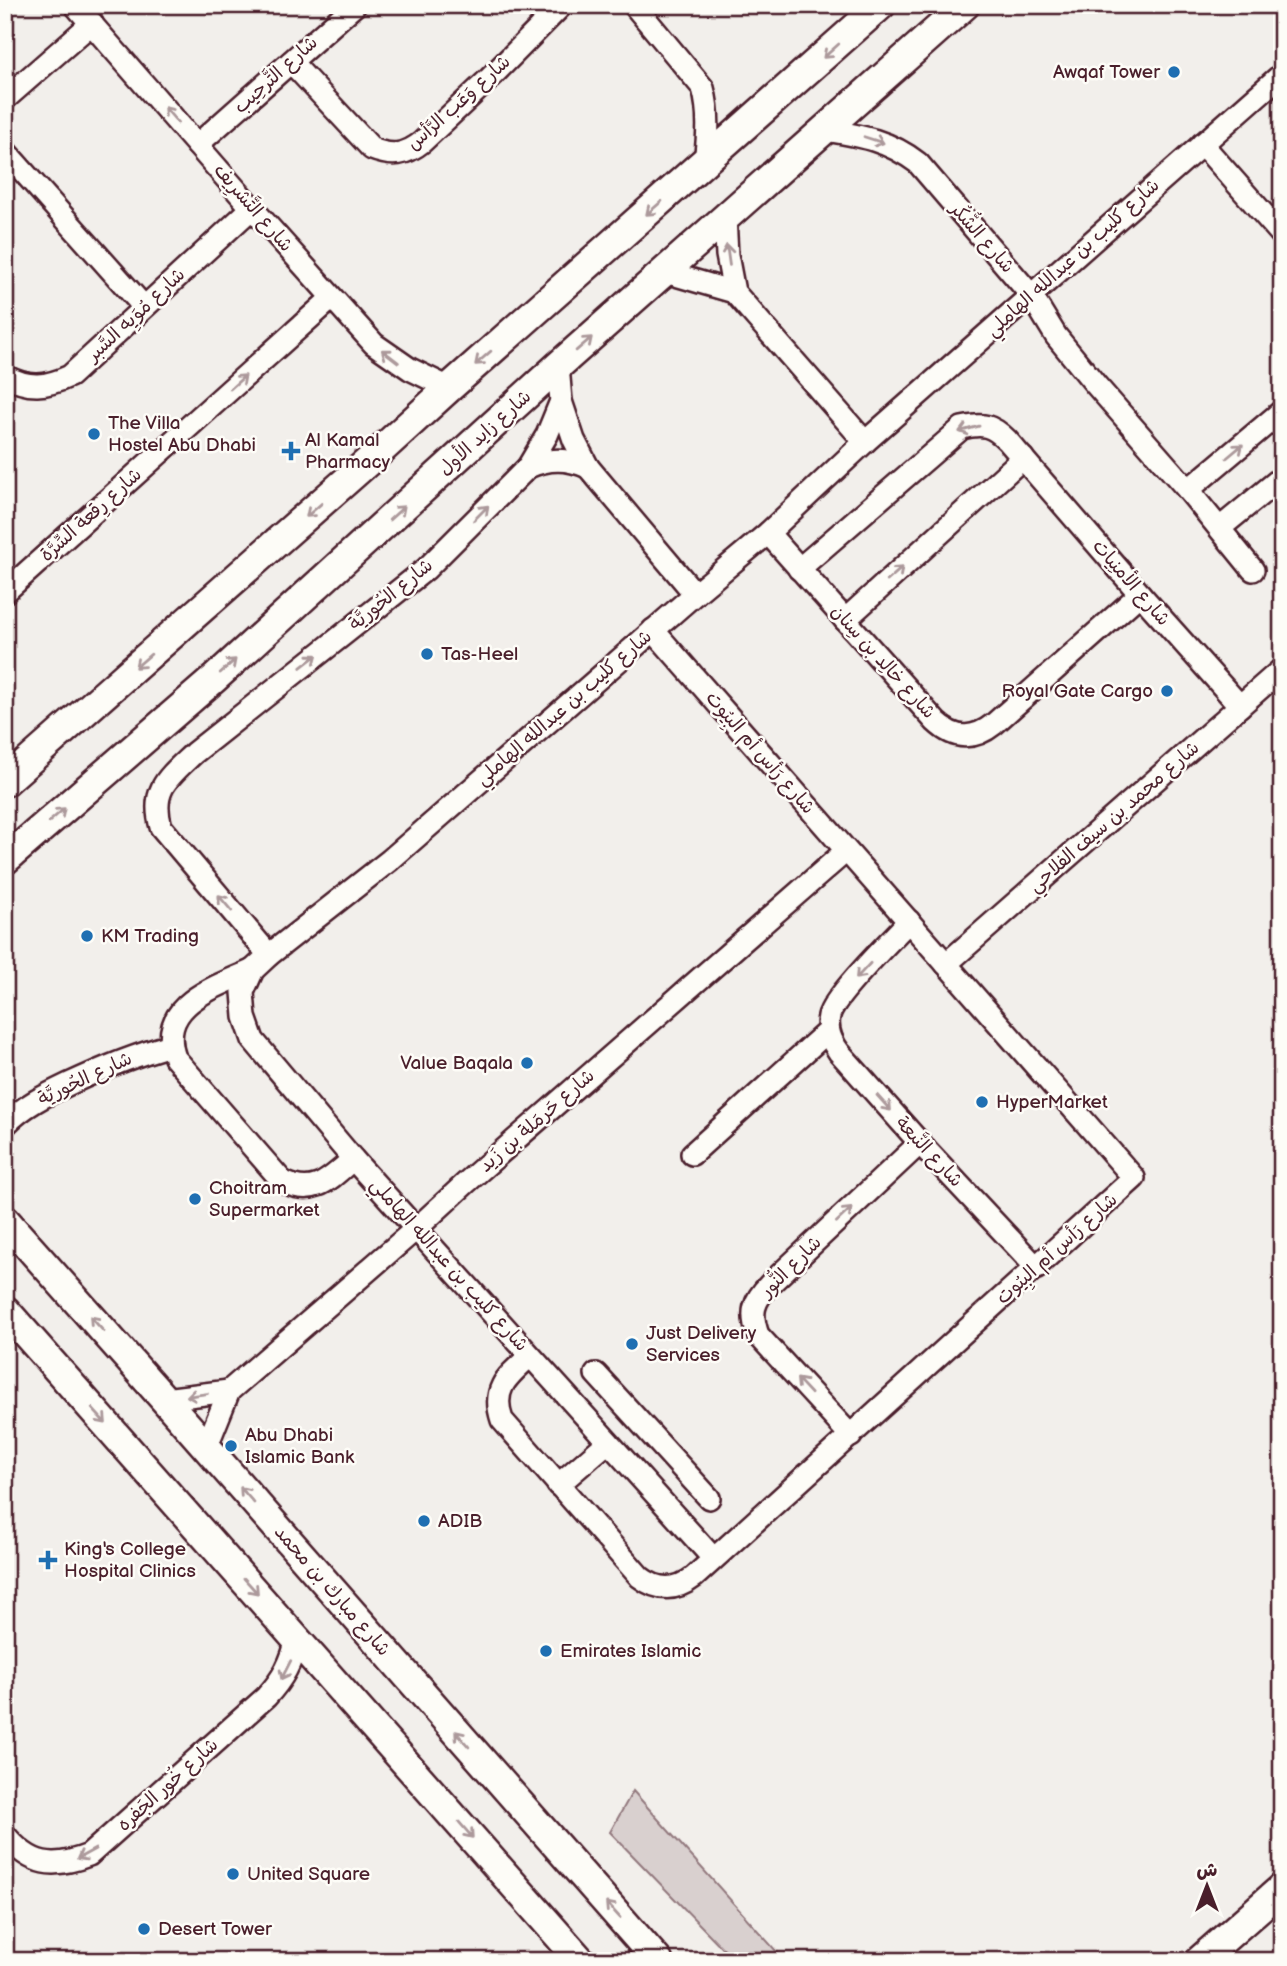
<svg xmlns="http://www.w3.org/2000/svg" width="1287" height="1966" viewBox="0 0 1287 1966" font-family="'Balsamiq Sans','Playpen Sans Arabic',sans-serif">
  <rect width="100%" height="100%" fill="#f2efeb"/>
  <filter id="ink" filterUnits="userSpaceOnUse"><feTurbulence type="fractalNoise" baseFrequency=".0143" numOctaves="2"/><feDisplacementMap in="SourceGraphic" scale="14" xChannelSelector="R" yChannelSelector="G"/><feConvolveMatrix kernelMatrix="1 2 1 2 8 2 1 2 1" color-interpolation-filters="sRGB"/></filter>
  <g filter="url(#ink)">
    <!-- green -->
    <polygon fill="#d9d0cf" stroke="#92787d" stroke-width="2" points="633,1791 785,1961 735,1961 610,1832"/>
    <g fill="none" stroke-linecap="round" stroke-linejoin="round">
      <!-- street casing -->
      <g stroke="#4a1f2b" stroke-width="26">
        <g id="street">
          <polyline points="75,5 252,208 374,344 410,369 449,388"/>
          <path d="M 634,5 L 703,88 C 710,113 708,137 705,163"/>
          <path d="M 291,62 L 372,149 C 392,157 406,155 422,142 L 489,79 L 562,5"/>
          <polyline points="5,99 92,23"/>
          <path d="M 825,130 C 861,136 888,140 918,163 L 1031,295 L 1056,336 L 1096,385 L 1188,490 L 1253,570"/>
          <polyline points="1202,144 1282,235"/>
          <polyline points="197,145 355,5"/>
          <polyline points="5,151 144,307"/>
          <polyline points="725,217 727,255 734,292 865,442"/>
          <polyline points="665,272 734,292"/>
          <path d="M 5,376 C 29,389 46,387 70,376 L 252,208"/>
          <polyline points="561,401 574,440 588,467 695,594"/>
          <path d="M 528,467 C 549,458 567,458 588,467"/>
          <polyline points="1188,490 1282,411"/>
          <polyline points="1220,528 1282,477"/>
          <path d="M 768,533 L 936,722 C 955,740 974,740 994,724 L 1140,594"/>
          <path d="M 799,569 L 962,428 C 983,423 992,425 1007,440 L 1140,594 L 1240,706"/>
          <polyline points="5,592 332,298"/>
          <polyline points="845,620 1023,458"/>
          <path d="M 909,921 C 892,939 833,997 829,1016 C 826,1030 831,1041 839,1052 L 920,1143 L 1037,1268"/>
          <path d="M 269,955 L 161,827 C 150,789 169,777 194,753 L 426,569 L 528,467 L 547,435 L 561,401 L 558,366"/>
          <polyline points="946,964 1282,669"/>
          <path d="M 253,970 C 214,988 156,1004 175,1058 L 282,1181 C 314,1198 330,1179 353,1159"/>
          <path d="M 5,1125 C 23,1106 46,1095 69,1084 C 103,1068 135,1055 171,1045"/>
          <polyline points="692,1154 828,1031"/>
          <path d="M 530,1356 C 508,1376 491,1388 502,1420 L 640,1577 C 658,1591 676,1591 694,1577 L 1134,1178 L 653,630"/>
          <polyline points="596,1374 709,1498"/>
          <polyline points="164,1399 229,1391"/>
          <path d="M 851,1436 L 758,1335 C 750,1313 753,1301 770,1284 L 920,1143"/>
          <polyline points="206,1448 229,1391 417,1228 467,1182 846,851"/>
          <polyline points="558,1485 608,1442"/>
          <polyline points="713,1558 353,1159 253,1040 245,1017 243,992 253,970 269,955 390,860 695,594 768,533 865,442 1282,74"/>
          <path d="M 5,1835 C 31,1866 53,1869 89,1855 L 266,1697 C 283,1679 292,1662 297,1638"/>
        </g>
      </g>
      <!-- secondary casing -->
      <g stroke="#4a1f2b" stroke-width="33">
        <g id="secondary">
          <polyline points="5,782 380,451 449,388 881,5"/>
          <polyline points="5,860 215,678 558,366 965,5"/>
          <polyline points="5,1220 164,1399 658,1961"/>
          <polyline points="5,1310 581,1961"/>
          <polyline points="1199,1961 1282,1888"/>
        </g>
      </g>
      <!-- street -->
      <use href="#street" stroke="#fdfcf7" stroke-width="21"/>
      <!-- secondary -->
      <use href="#secondary" stroke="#fdfcf7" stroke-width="28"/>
    </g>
    <!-- one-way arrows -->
    <defs><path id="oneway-shaft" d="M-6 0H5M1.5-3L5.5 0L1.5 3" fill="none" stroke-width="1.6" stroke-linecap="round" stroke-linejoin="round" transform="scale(1.75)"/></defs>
    <g stroke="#ac999b">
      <use href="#oneway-shaft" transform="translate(831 51) rotate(138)"/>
      <use href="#oneway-shaft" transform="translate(171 115) rotate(-131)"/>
      <use href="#oneway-shaft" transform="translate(874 140) rotate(18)"/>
      <use href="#oneway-shaft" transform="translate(654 208) rotate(139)"/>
      <use href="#oneway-shaft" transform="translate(728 255) rotate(-98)"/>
      <use href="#oneway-shaft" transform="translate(584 344) rotate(-41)"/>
      <use href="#oneway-shaft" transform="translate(390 356) rotate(-143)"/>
      <use href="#oneway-shaft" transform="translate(483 358) rotate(139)"/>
      <use href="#oneway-shaft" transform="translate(238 382) rotate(-42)"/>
      <use href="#oneway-shaft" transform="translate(969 429) rotate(164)"/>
      <use href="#oneway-shaft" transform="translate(1235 451) rotate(-40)"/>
      <use href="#oneway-shaft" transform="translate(314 510) rotate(139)"/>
      <use href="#oneway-shaft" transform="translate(397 513) rotate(-42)"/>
      <use href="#oneway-shaft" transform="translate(481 513) rotate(-45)"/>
      <use href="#oneway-shaft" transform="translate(895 574) rotate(-42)"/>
      <use href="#oneway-shaft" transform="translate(143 661) rotate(139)"/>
      <use href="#oneway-shaft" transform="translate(309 661) rotate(-38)"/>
      <use href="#oneway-shaft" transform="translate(228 666) rotate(-42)"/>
      <use href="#oneway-shaft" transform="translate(57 815) rotate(-41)"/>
      <use href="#oneway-shaft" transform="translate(225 903) rotate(-130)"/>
      <use href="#oneway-shaft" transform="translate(863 971) rotate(133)"/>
      <use href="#oneway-shaft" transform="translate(884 1103) rotate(48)"/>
      <use href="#oneway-shaft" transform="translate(844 1215) rotate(-43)"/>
      <use href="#oneway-shaft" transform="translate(97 1324) rotate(-132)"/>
      <use href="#oneway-shaft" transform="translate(804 1386) rotate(-133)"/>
      <use href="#oneway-shaft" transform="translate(197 1395) rotate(173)"/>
      <use href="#oneway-shaft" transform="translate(99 1416) rotate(48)"/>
      <use href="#oneway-shaft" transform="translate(247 1495) rotate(-131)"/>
      <use href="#oneway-shaft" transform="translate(251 1586) rotate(48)"/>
      <use href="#oneway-shaft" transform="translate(286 1670) rotate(117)"/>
      <use href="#oneway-shaft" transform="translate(462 1739) rotate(-131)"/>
      <use href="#oneway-shaft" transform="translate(466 1830) rotate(49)"/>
      <use href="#oneway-shaft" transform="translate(86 1854) rotate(151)"/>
      <use href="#oneway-shaft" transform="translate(613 1910) rotate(-132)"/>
    </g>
  </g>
  <!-- markers -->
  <g fill="#1f6fb2" stroke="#fdfcf7" stroke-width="2.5">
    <circle cx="1174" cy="72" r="7"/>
    <circle cx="94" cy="434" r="7"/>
    <path d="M287.5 440.5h7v7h7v7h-7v7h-7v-7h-7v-7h7z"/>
    <circle cx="427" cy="654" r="7"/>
    <circle cx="1167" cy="691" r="7"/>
    <circle cx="87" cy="936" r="7"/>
    <circle cx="527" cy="1063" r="7"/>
    <circle cx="982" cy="1102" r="7"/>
    <circle cx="195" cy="1199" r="7"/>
    <circle cx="632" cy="1344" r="7"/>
    <circle cx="231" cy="1446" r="7"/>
    <circle cx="424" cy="1521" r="7"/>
    <path d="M44.5 1549.5h7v7h7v7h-7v7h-7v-7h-7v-7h7z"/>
    <circle cx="546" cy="1651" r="7"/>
    <circle cx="233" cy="1874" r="7"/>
    <circle cx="144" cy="1929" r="7"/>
  </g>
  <g text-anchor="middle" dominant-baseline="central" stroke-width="5" stroke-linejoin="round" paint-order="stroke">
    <!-- poi labels -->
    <g font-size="19" fill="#4a1f2b" stroke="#fdfcf7" text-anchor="start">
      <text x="1160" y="72" text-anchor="end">Awqaf Tower</text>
      <text x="108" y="423">The Villa<tspan x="108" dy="22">Hostel Abu Dhabi</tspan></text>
      <text x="305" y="440">Al Kamal<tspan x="305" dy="22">Pharmacy</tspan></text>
      <text x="441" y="654">Tas-Heel</text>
      <text x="1153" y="691" text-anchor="end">Royal Gate Cargo</text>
      <text x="101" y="936">KM Trading</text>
      <text x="513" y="1063" text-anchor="end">Value Baqala</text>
      <text x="996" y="1102">HyperMarket</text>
      <text x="209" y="1188">Choitram<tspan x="209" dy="22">Supermarket</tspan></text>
      <text x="646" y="1333">Just Delivery<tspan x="646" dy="22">Services</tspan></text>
      <text x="245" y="1435">Abu Dhabi<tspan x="245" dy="22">Islamic Bank</tspan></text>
      <text x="438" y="1521">ADIB</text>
      <text x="64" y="1549">King's College<tspan x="64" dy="22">Hospital Clinics</tspan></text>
      <text x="560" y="1651">Emirates Islamic</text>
      <text x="247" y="1874">United Square</text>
      <text x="158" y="1929">Desert Tower</text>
    </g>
    <!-- street labels -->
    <g font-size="19" fill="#4a1f2b" stroke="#fdfcf7">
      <text transform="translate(276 75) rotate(-42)">شارع التَّرحِيب</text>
      <text transform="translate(459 103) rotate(-42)">شارع وَعَب الرَّأس</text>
      <text transform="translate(253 208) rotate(49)">شارع التَّشرِيف</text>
      <text transform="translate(982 238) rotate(49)">شارع الشُّكُر</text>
      <text transform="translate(1073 258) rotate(-42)">شارع كليب بن عبدالله الهاملي</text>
      <text transform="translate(136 315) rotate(-43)">شارع مُوَيِه السَّبر</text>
      <text transform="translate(485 433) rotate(-42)">شارع زايد الأول</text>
      <text transform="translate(91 515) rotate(-42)">شارع رِقعة السِّرَّة</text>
      <text transform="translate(1131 583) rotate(49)">شارع الأمنِيات</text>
      <text transform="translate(391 595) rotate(-39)">شارع الحُوريَّة</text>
      <text transform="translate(883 662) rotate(48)">شارع خالِد بن سِنان</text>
      <text transform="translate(564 708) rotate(-41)">شارع كليب بن عبدالله الهاملي</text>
      <text transform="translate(760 753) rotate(49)">شارع رَأس أم البِيُوت</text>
      <text transform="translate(1114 817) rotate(-41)">شارع محمد بن سيف الفلاحي</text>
      <text transform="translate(85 1079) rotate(-25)">شارع الحُوريَّة</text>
      <text transform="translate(537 1121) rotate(-41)">شارع حَرمَلة بن زَيد</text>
      <text transform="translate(929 1152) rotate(47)">شارع النَّبعة</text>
      <text transform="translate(1057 1249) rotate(-42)">شارع رَأس أم البِيُوت</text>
      <text transform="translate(449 1265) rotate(48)">شارع كليب بن عبدالله الهاملي</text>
      <text transform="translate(791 1267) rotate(-45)">شارع النُّور</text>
      <text transform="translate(332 1591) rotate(49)">شارع مبارك بن محمد</text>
      <text transform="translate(168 1785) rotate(-42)">شارع خُور الجَفره</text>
    </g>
  </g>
  <!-- margin -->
  <rect width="1287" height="1966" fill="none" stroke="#fdfcf7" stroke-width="28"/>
  <rect x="14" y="14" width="1259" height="1938" fill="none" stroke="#4a1f2b" stroke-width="2.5" filter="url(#ink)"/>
  <!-- north arrow -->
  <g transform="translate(1207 1886)" stroke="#fdfcf7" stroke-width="5" paint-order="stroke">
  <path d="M0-5L12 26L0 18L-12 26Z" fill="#4a1f2b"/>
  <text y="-10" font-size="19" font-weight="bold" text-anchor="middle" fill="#4a1f2b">ش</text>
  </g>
</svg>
